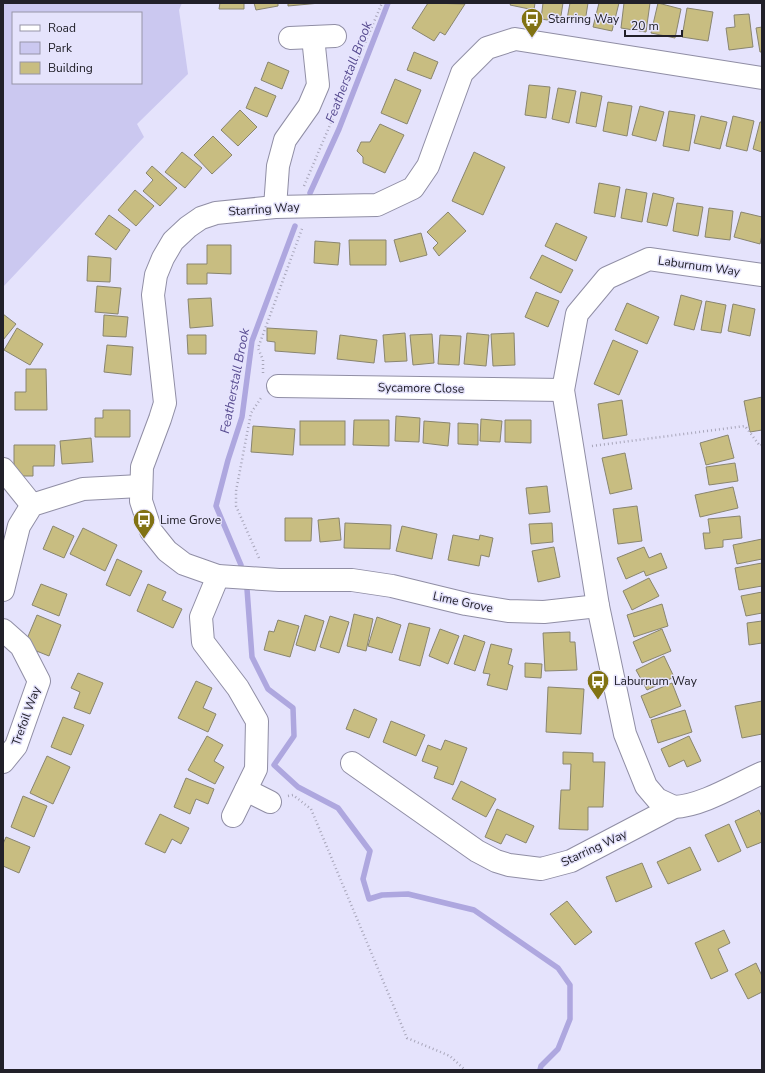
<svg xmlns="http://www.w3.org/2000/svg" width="765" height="1073" viewBox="0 0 765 1073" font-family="'Nunito Sans',sans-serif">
  <rect width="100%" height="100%" fill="#e5e3fc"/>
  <!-- green -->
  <path fill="#cbc8f0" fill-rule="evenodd" d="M 3,3 L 182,3 L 179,10 L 188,74 L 137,124 L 144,137 L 3,287 ZM 13,13 L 141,13 L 141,83 L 13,83 Z"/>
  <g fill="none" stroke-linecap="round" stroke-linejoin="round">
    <!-- stream -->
    <g stroke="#aea7df" stroke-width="5.5">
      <polyline points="310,193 339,129 388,3"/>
      <polyline points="241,565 216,506 228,460 242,417 252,341 295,226"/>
      <polyline points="247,589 252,657 268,689 293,708 294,736 274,765 298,787 338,808 370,851 363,879 369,899 382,895 408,894 474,910 558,968 570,985 570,1019 558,1049 541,1066 540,1070"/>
    </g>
  </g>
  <!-- building -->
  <g fill="#c8bd81" stroke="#89856f">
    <polygon points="220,3 244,3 244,9 219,9"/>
    <polygon points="254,3 278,3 278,6 256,10"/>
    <polygon points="288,3 320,3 288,6"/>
    <polygon points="428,3 465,4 445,35 440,32 434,41 412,28"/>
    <polygon points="511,3 535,3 534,10 510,5"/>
    <polygon points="543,3 563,3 560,22 541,19"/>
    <polygon points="570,3 588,3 585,22 567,19"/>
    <polygon points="599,3 619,3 612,31 593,27"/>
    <polygon points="624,3 650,3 646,32 621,28"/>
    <polygon points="658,3 681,9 675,38 651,33"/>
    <polygon points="687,8 713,12 708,41 682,37"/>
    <polygon points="749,14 753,47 729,50 726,28 735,27 734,15"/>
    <polygon points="762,27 762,52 760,52 756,28"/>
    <polygon points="414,52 438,62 431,79 407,70"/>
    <polygon points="268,62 289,71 282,89 261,80"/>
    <polygon points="395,79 421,90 407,124 381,113"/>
    <polygon points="529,85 550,87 546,118 525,115"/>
    <polygon points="255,87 276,96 267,117 246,108"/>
    <polygon points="558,88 576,91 569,123 552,119"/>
    <polygon points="581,92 602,96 596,127 576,123"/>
    <polygon points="608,102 632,106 627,136 603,131"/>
    <polygon points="640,106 664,112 656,141 632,135"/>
    <polygon points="240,110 257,127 238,146 221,130"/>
    <polygon points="669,111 695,115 689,151 663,146"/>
    <polygon points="701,116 727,122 720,149 694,143"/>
    <polygon points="733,116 754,121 747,151 726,146"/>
    <polygon points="760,122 762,122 762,152 753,149"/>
    <polygon points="380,124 404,135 385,173 363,163 363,157 357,151 361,142 370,142"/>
    <polygon points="213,136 232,155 212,174 194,155"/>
    <polygon points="182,152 202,168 185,188 165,172"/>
    <polygon points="474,152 505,167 483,215 452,201"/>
    <polygon points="152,166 177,188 160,206 143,191 153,180 146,173"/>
    <polygon points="599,183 620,187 615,217 594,213"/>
    <polygon points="626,189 647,193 642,222 621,218"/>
    <polygon points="135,190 154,206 136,226 118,210"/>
    <polygon points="653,193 674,198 667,226 647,222"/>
    <polygon points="677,203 703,207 698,236 673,231"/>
    <polygon points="709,208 733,211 730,240 705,237"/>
    <polygon points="448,212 466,231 439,256 433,248 438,243 427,232"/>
    <polygon points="741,212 762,217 762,235 760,244 734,237"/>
    <polygon points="109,215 130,230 116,250 95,234"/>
    <polygon points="556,223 587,237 576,261 545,246"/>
    <polygon points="421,233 427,255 400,262 394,240"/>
    <polygon points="349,240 386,240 386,265 350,265"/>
    <polygon points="315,241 340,243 338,265 314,263"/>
    <polygon points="207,245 231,245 231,274 207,273 207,284 187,284 187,264 207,264"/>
    <polygon points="542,255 573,270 561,293 530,278"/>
    <polygon points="88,256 111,258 110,282 87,281"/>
    <polygon points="97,286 121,288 118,314 95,312"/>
    <polygon points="536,292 559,301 548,327 525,317"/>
    <polygon points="681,295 702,301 694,330 674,325"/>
    <polygon points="211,298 213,326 190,328 188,299"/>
    <polygon points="706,301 726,305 721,333 701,330"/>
    <polygon points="627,303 659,317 647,344 615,330"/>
    <polygon points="733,304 755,309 750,336 728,331"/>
    <polygon points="3,314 16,324 3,340"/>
    <polygon points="104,315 128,317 126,337 103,336"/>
    <polygon points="17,328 43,344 30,365 4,350"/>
    <polygon points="267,328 317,331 315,354 275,351 275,342 267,341"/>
    <polygon points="405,333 407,361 385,362 383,335"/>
    <polygon points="467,333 489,335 486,366 464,364"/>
    <polygon points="514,333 515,365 493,366 491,334"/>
    <polygon points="432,334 434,363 413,365 410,335"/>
    <polygon points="187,335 206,335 206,354 188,354"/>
    <polygon points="340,335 377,340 374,363 337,359"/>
    <polygon points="440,335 461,336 459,365 438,364"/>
    <polygon points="613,340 638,351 619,395 594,384"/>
    <polygon points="107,345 133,347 131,375 104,372"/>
    <polygon points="26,369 46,369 47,410 15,410 15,392 26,392"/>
    <polygon points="762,397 762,430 750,432 744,401"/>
    <polygon points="622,400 627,435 603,439 598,404"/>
    <polygon points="103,410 130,410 130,437 95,437 95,418 103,418"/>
    <polygon points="396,416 420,418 419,442 395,441"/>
    <polygon points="481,419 502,421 500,442 480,441"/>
    <polygon points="354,420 389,420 389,446 353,445"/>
    <polygon points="505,420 531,420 531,443 505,442"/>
    <rect x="300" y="421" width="45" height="24"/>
    <polygon points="424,421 450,423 448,446 423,443"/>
    <polygon points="458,423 478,424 478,445 458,444"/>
    <polygon points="253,426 295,429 293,455 251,452"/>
    <polygon points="728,435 734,458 706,465 700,443"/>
    <polygon points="91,438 93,462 62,464 60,441"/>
    <polygon points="14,445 55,445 54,466 33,466 33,476 14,476"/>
    <polygon points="625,453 632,489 610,494 602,458"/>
    <polygon points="735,463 738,481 709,485 706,467"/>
    <polygon points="547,486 550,512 529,514 526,488"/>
    <polygon points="733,487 738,508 700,517 695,495"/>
    <polygon points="637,506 642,541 618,544 613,509"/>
    <polygon points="740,516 742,538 723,540 723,547 705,549 703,533 710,533 708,519"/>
    <polygon points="285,518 312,518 311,541 285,541"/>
    <polygon points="339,518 341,540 320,542 318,520"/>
    <polygon points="345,523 391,525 390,549 344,548"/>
    <polygon points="552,523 553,542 531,544 529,524"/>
    <polygon points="53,526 74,536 64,558 43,549"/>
    <polygon points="402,526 437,534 432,559 396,551"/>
    <polygon points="83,528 117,545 105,571 70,554"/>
    <polygon points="453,535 479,540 480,535 493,538 489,557 481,555 479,566 448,560"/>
    <polygon points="762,539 762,559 737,564 733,545"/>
    <polygon points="554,547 560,577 538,582 532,551"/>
    <polygon points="644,547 649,558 661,553 667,568 646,576 644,571 626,579 617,558"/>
    <polygon points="117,559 142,571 130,596 106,585"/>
    <polygon points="762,563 762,586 739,590 735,568"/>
    <polygon points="649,578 659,596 632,610 623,591"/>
    <polygon points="41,584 67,594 59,616 32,605"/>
    <polygon points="148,584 166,592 162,600 182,609 173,628 137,611"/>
    <polygon points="762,592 762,613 746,616 741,596"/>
    <polygon points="662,604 668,626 634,637 627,615"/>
    <polygon points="354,614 373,619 366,651 347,646"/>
    <polygon points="37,615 61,625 49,656 24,646"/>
    <polygon points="305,615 324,621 315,651 296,645"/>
    <polygon points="330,616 349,622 339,653 320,647"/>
    <polygon points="377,617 401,625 392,653 368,646"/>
    <polygon points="278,620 299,626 290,657 264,650 269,631 274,632"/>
    <polygon points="762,621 762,643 749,645 747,623"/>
    <polygon points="409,623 430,628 420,666 399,660"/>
    <polygon points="440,629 459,636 448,664 429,656"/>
    <polygon points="662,629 671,651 642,663 633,642"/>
    <polygon points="570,632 570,642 575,642 577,670 545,671 543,633"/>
    <polygon points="464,635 485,642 475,671 454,664"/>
    <polygon points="491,644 512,649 508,664 513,666 507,690 487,685 490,674 483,673"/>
    <polygon points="664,656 674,677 647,690 636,670"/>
    <polygon points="525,663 542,664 541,678 525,677"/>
    <polygon points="78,673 103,683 90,714 74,708 80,692 71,688"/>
    <polygon points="196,681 212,688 203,708 216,714 208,732 178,718"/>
    <polygon points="672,683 681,706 650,718 641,696"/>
    <polygon points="548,687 584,689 581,734 546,732"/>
    <polygon points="762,701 762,734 742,738 735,706"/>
    <polygon points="354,709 377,719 369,738 346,729"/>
    <polygon points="685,710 692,732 658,743 651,720"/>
    <polygon points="63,717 84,725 71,755 51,747"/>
    <polygon points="391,721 425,735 416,756 383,742"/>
    <polygon points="207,736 223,745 214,761 224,767 215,784 188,770"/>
    <polygon points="689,736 701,761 687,767 684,760 669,767 661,749"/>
    <polygon points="445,740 467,748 453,785 434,778 438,767 422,761 428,745 441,750"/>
    <polygon points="563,752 593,753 593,762 605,762 603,807 588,807 588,830 559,829 561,790 570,790 571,764 563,764"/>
    <polygon points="47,756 70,767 53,804 30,793"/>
    <polygon points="186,778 214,789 208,804 196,799 190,814 174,807"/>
    <polygon points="461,781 496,799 486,817 452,799"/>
    <polygon points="23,796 47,806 34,837 11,827"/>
    <polygon points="497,809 534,826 526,843 506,834 501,844 485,837"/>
    <polygon points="759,810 762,817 762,842 747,848 735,821"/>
    <polygon points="160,814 189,828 181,844 172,839 165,853 145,844"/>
    <polygon points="729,824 741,851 718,862 705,835"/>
    <polygon points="6,837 30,847 19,873 3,866 3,844"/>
    <polygon points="690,847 701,870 668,884 657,862"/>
    <polygon points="642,863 652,887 616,902 606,877"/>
    <polygon points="567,901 592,932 575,945 550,914"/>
    <polygon points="724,930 730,943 718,949 728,971 711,979 695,943"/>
    <polygon points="756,963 762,976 762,992 748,999 735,974"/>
  </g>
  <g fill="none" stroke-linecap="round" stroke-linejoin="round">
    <!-- minor casing -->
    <g stroke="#908ea5" stroke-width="24">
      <g id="minor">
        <polyline points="290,38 335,36"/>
        <polyline points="275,207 278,166 285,140 309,106 318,85 313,37"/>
        <polyline points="278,386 563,390"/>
        <polyline points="3,469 32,505"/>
        <polyline points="218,576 201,617 203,642 238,688 257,721 256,769 233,816"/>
        <polyline points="3,590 19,526 32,505 83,489 140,486"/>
        <polyline points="598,606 544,612 508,611 466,604 392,586 352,580 279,580 218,576 184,564 167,551 151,531 141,501 142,467 160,419 165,403 153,295 156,275 163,258 173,241 188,227 201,218 216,213 275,207 377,205 413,188 428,166 462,73 487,48 515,39 762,78"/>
        <polyline points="3,630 21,646 39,681 16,746 3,762"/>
        <path d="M 352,763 L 477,851 L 496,861 L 509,865 L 541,869 L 571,861 L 674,807 C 702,806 737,784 762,773"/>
        <polyline points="246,790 270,802"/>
        <polyline points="674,807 657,799 646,786 625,734 598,606 563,390 577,314 607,278 649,259 762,275"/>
      </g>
    </g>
    <!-- path -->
    <g stroke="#a8a6ba" stroke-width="2.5" stroke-dasharray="1 3" stroke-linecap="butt">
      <polyline points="304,186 382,3"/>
      <polyline points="263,373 263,360 258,348 303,226"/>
      <polyline points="592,446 745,426 760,446 762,445"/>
      <polyline points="259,558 236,506 236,491 251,413 261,398"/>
      <polyline points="288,796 293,795 311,809 407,1038 450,1056 465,1070"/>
    </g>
    <!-- minor -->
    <use href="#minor" stroke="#fff" stroke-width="22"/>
  </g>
  <!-- icons -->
  <defs>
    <g id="bus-pin" transform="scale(1.15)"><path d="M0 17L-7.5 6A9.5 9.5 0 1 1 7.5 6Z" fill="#817213" stroke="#e5e3fc"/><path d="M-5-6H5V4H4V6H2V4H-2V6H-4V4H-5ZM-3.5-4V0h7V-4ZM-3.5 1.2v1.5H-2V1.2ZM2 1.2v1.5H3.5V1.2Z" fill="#fff"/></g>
  </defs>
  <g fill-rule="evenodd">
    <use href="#bus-pin" x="532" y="19"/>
    <use href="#bus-pin" x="144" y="520"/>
    <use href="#bus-pin" x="598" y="681"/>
  </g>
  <g text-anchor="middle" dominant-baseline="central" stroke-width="3" stroke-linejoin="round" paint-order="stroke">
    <!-- poi labels -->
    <g font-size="12" fill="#212029" stroke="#e5e3fc" text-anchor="start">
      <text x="548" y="19">Starring Way</text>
      <text x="160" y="520">Lime Grove</text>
      <text x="614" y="681">Laburnum Way</text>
    </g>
    <!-- street labels -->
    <g font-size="12" fill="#212029" stroke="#e5e3fc">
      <text transform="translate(264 209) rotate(-4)">Starring Way</text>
      <text transform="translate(699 266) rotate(8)">Laburnum Way</text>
      <text transform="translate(421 388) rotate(1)">Sycamore Close</text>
      <text transform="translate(463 602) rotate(12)">Lime Grove</text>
      <text transform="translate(26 716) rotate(-70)">Trefoil Way</text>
      <text transform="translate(594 848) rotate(-25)">Starring Way</text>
    </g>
    <!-- water labels -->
    <g font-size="13" font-style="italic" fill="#574b90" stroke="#e5e3fc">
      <text transform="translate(349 72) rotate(-69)">Featherstall Brook</text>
      <text transform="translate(235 381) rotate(-79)">Featherstall Brook</text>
    </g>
  </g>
  <!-- border -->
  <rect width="765" height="1073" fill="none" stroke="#212029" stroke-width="8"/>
  <!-- legend -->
  <rect x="12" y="12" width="130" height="72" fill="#e5e3fc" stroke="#9795a8"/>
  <rect x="20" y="25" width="20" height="6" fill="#ffffff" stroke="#9795a8"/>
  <text x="48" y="32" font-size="12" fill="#212029">Road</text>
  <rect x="20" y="42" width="20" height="12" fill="#cbc8f0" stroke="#9795a8"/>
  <text x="48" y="52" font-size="12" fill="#212029">Park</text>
  <rect x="20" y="62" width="20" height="12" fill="#c8bd81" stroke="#9795a8"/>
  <text x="48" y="72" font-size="12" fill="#212029">Building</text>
  <!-- scale -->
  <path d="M625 30v6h57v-6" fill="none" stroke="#212029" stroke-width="2"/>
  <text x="631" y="30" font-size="12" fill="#212029" stroke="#e5e3fc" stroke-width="3" paint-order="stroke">20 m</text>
</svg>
